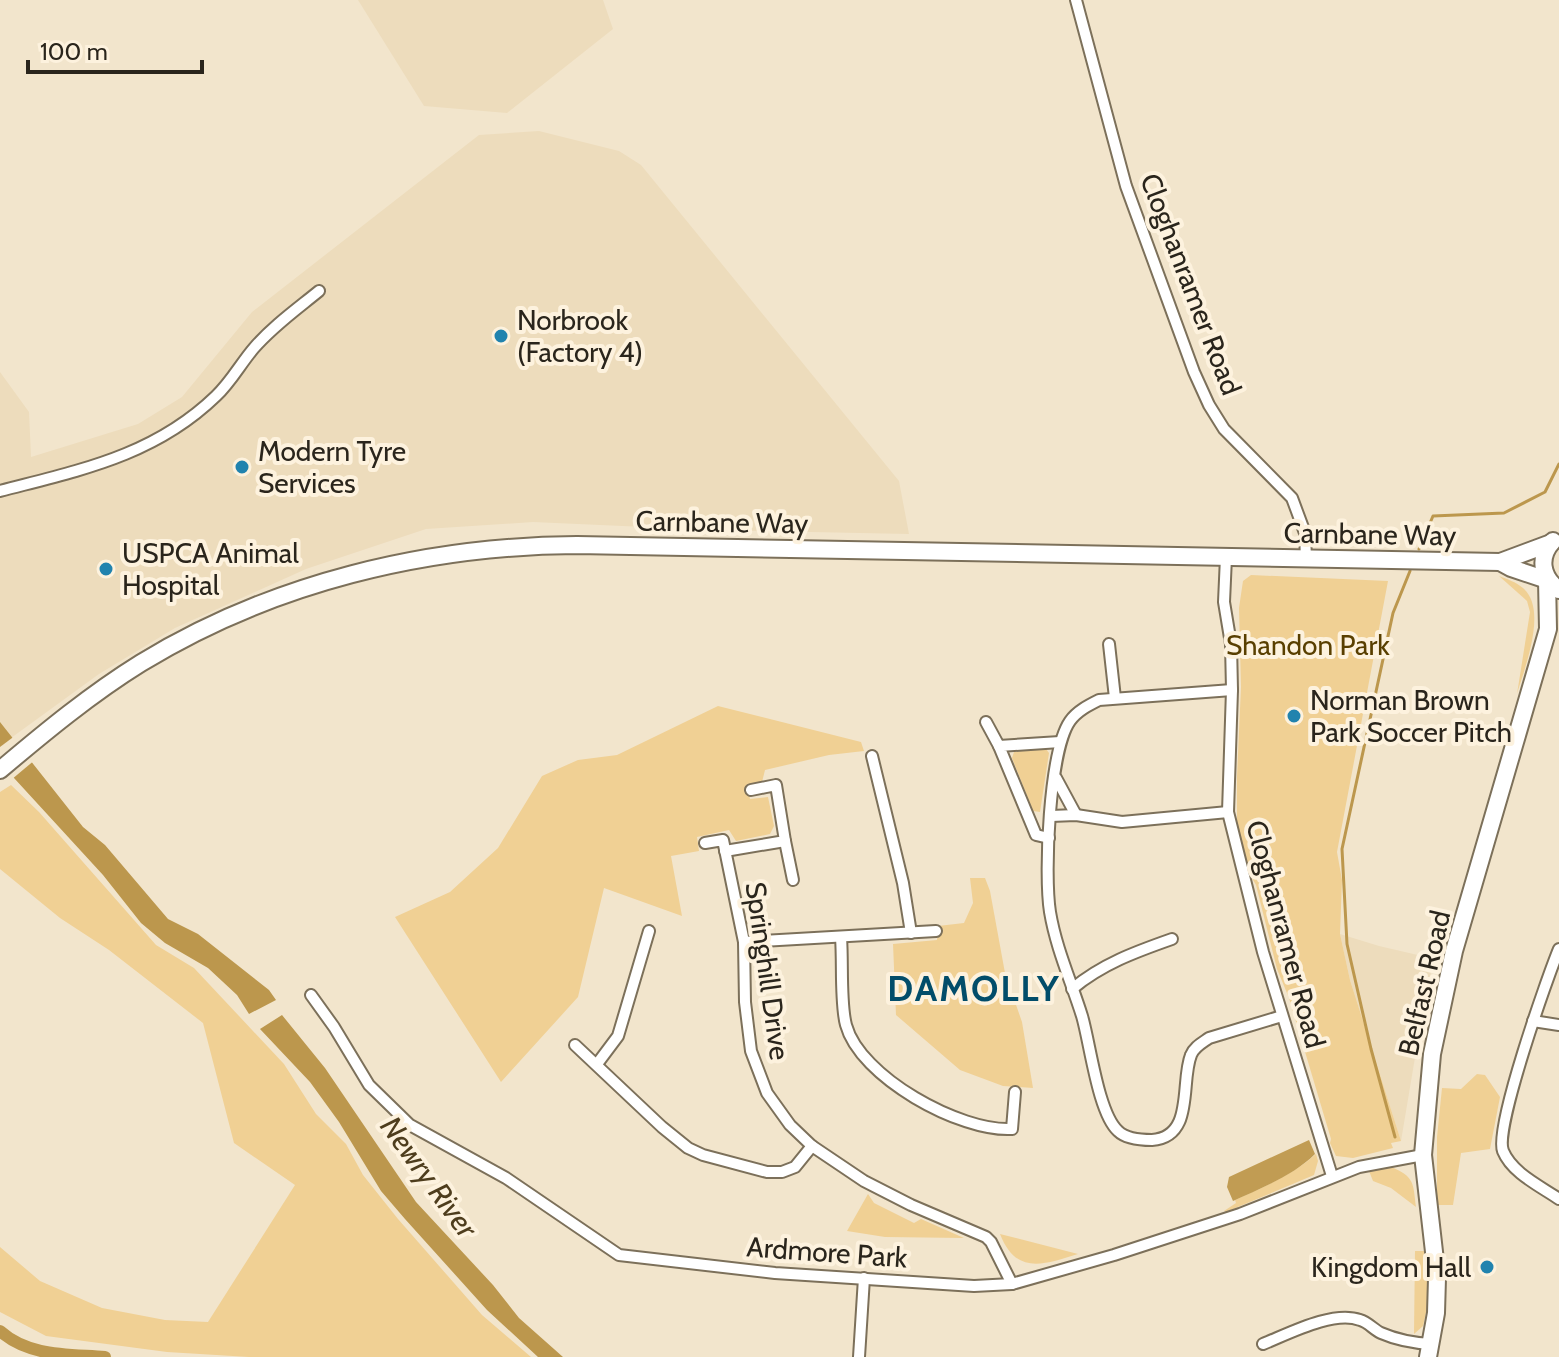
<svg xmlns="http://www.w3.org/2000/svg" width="1559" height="1357" viewBox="0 0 1559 1357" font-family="Cabin,sans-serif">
  <rect width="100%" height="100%" fill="#f2e5cc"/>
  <!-- built -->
  <g fill="#eddcbc">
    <polygon points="358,0 603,0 613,29 507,113 424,106"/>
    <polygon points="539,131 619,151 641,165 899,481 909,534 712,530 533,522 426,529 306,569 175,628 99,674 0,746 0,372 29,412 31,457 138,424 182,397 252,312 479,135"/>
    <polygon points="1340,934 1379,946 1435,959 1427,986 1401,1141 1350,980"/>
  </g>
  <!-- green -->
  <g fill="#f0d094">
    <polygon points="1251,575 1388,581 1337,852 1342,880 1340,934 1350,980 1401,1141 1391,1143 1393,1148 1353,1158 1336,1156 1330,1143 1331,1139 1289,998 1277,969 1256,885 1246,868 1237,825 1237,777 1241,687 1239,608 1243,581"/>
    <path d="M 1499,576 C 1507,579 1516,582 1523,588 C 1548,609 1525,667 1517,694 L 1530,612 L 1527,601 Z"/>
    <polygon points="718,706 861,742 864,751 829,755 765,770 762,782 747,785 750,799 768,797 774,826 770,834 736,841 729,830 697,837 699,851 671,856 682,916 604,888 578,997 501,1082 395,917 450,892 498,848 542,776 578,760 617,755"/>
    <polygon points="1032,749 1046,749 1049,753 1040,812 1033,811 1012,758 1014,752"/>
    <polygon points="11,785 39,812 156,945 194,968 284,1064 316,1114 346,1144 363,1175 398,1219 482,1315 531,1357 249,1357 167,1352 46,1336 0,1312 0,1247 40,1281 102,1308 165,1320 208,1322 295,1185 234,1143 203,1023 109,950 60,918 0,869 0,792"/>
    <polygon points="970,878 985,878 990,891 1005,973 1022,1022 1033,1088 1003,1086 960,1070 896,1015 893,944 937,940 938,926 964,923 973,903"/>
    <polygon points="1477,1074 1485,1075 1500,1097 1490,1149 1461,1153 1453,1205 1437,1205 1437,1137 1442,1088 1461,1089"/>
    <path d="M 1316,1154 L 1318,1161 L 1314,1175 L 1226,1212 L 1224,1211 L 1236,1203 L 1235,1200 C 1262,1188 1294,1174 1316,1154 Z"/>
    <path d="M 1391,1167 C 1415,1177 1413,1183 1416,1207 L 1391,1188 L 1373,1181 L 1369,1171 Z"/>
    <polygon points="868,1194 874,1203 914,1223 921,1219 964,1238 885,1237 847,1231"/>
    <path d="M 1000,1234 L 1078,1254 C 1043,1265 1016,1275 1000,1234 Z"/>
    <polygon points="1415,1251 1425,1251 1429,1299 1423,1326 1414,1334"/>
  </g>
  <!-- forest -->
  <path fill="#c19c53" d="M 1309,1140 L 1315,1154 C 1294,1175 1260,1189 1233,1201 L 1227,1187 L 1229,1177 Z"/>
  <!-- water -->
  <g fill="#bc974d">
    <polygon points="0,722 83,827 105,845 168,919 198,934 269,990 276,1000 249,1014 237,995 208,968 165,943 141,923 103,875 14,778 0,758"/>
    <polygon points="282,1015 325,1068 416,1202 493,1285 519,1318 563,1357 538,1357 487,1310 405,1219 381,1191 339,1122 310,1082 260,1029"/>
  </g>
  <!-- pier -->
  <polygon fill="#f2e5cc" points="16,735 36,759 11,780 0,765 0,747"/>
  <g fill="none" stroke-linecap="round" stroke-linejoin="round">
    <!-- stream -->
    <g stroke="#bc974d" stroke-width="3">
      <polyline points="1419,549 1433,516 1504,513 1545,492 1559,464"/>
      <polyline points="1395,1137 1371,1049 1347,944 1342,849 1393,613 1410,571"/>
    </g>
    <!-- canal -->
    <path stroke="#bc974d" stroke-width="12" d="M 0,1331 C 29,1357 69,1354 105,1357"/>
    <!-- minor casing -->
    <g stroke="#7c705a" stroke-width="14">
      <g id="minor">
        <polyline points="1076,0 1126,186 1194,372 1209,405 1224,429 1292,498 1305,533 1306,559"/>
        <path d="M 0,491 C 80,470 154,456 216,396 C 231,382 241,363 254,348 C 273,326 297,309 319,291"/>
        <polyline points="1226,557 1224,602 1231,644 1232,690 1228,812 1263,952 1332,1176"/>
        <polyline points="1109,644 1115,698"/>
        <path d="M 1232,690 L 1099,700 C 1089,705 1077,711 1070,721 C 1049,751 1044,875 1050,912 C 1056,948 1071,981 1082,1016 C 1090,1043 1098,1113 1118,1131 C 1126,1139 1142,1140 1152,1140 C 1195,1137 1180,1082 1191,1055 C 1194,1047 1202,1043 1209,1038 L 1282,1016"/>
        <polyline points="986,722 999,746"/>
        <polyline points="872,756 903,883 911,933"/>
        <polyline points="1056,778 1076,815"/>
        <polyline points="1051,816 1076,815 1122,822 1228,812"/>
        <polyline points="1049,838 1036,835 999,746 1060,742"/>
        <polyline points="785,841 793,880"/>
        <polyline points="705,843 723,840 744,942 745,1002 751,1051 767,1093 790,1125 812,1146 864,1181 911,1205 986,1237 991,1242 1012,1284"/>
        <polyline points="725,851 785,841 776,785 751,790"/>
        <path d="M 841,938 C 843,962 840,1003 846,1025 C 860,1077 960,1132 1012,1129 L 1015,1092"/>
        <polyline points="744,942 936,931"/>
        <path d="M 1559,949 C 1547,978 1494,1129 1503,1151 C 1512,1173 1540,1186 1559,1199"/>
        <path d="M 1072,989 C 1102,964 1135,952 1172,939"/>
        <polyline points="311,995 334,1027 369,1085 410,1125 506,1178 619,1255 775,1273 974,1286 1012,1284 1114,1255 1240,1214 1359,1167 1423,1155"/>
        <polyline points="1533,1021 1559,1025"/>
        <polyline points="575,1045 662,1127 688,1148 703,1155 767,1172 782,1172 795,1167 812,1146"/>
        <polyline points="597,1064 618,1036 649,931"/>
        <path d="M 1263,1344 C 1288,1334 1333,1310 1360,1320 C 1368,1322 1374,1330 1381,1333 C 1397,1340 1414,1343 1431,1344"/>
        <polyline points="859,1357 864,1278"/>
      </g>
    </g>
    <!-- trunk casing -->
    <g stroke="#7c705a" stroke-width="20">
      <g id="trunk">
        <path d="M 1553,541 C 1538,557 1541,577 1559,590"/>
        <polyline points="1500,562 1511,568 1547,580"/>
        <path d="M 0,770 C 45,732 91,694 141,663 C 272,583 425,546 577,545 L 1500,562 L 1551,543"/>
        <polyline points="1428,1357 1436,1313 1437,1278 1423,1155 1432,1054 1454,951 1548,629 1547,580"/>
      </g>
    </g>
    <!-- minor -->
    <use href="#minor" stroke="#fff" stroke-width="10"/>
    <!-- trunk -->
    <use href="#trunk" stroke="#fff" stroke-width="16"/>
  </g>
  <!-- markers -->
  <g fill="#2183ae" stroke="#fdf2de" stroke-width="3">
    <circle cx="501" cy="336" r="8"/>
    <circle cx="242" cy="467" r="8"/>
    <circle cx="106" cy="569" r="8"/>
    <circle cx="1294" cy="716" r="8"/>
    <circle cx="1487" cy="1267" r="8"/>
  </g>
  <g text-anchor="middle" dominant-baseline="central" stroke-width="8" stroke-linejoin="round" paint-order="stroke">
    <!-- street labels -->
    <g font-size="28" fill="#2a251c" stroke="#fdf2de">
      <text transform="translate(1191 284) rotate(69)">Cloghanramer Road</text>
      <text transform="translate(722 522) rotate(1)">Carnbane Way</text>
      <text transform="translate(1370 534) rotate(1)">Carnbane Way</text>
      <text transform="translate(1286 934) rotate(75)">Cloghanramer Road</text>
      <text transform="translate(768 971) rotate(82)">Springhill Drive</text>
      <text transform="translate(1424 983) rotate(-77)">Belfast Road</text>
      <text transform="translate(827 1252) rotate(4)">Ardmore Park</text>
    </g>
    <!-- poi labels -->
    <g font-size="28" fill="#2a251c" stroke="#fdf2de" text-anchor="start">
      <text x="517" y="320">Norbrook<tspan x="517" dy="32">(Factory 4)</tspan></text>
      <text x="258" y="451">Modern Tyre<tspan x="258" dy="32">Services</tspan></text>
      <text x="122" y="553">USPCA Animal<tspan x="122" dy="32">Hospital</tspan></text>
      <text x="1310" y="700">Norman Brown<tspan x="1310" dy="32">Park Soccer Pitch</tspan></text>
      <text x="1471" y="1267" text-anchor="end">Kingdom Hall</text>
    </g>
    <!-- park labels -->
    <g font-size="28" fill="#593f00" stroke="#fdf2de">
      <text x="1308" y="645">Shandon Park</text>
    </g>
    <!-- water labels -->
    <g font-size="30" font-style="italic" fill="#4e3d1d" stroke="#fdf2de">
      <text transform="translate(429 1177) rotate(54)">Newry River</text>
    </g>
    <!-- district labels -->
    <g font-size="36" font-weight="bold" letter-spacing="2" fill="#024d6a" stroke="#fdf2de">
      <text x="974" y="988">DAMOLLY</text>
    </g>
  </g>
  <!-- scale -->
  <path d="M28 60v12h174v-12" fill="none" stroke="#2a251c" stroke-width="4"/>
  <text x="40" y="60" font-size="24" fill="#2a251c" stroke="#fdf2de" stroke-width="6" paint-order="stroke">100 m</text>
</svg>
